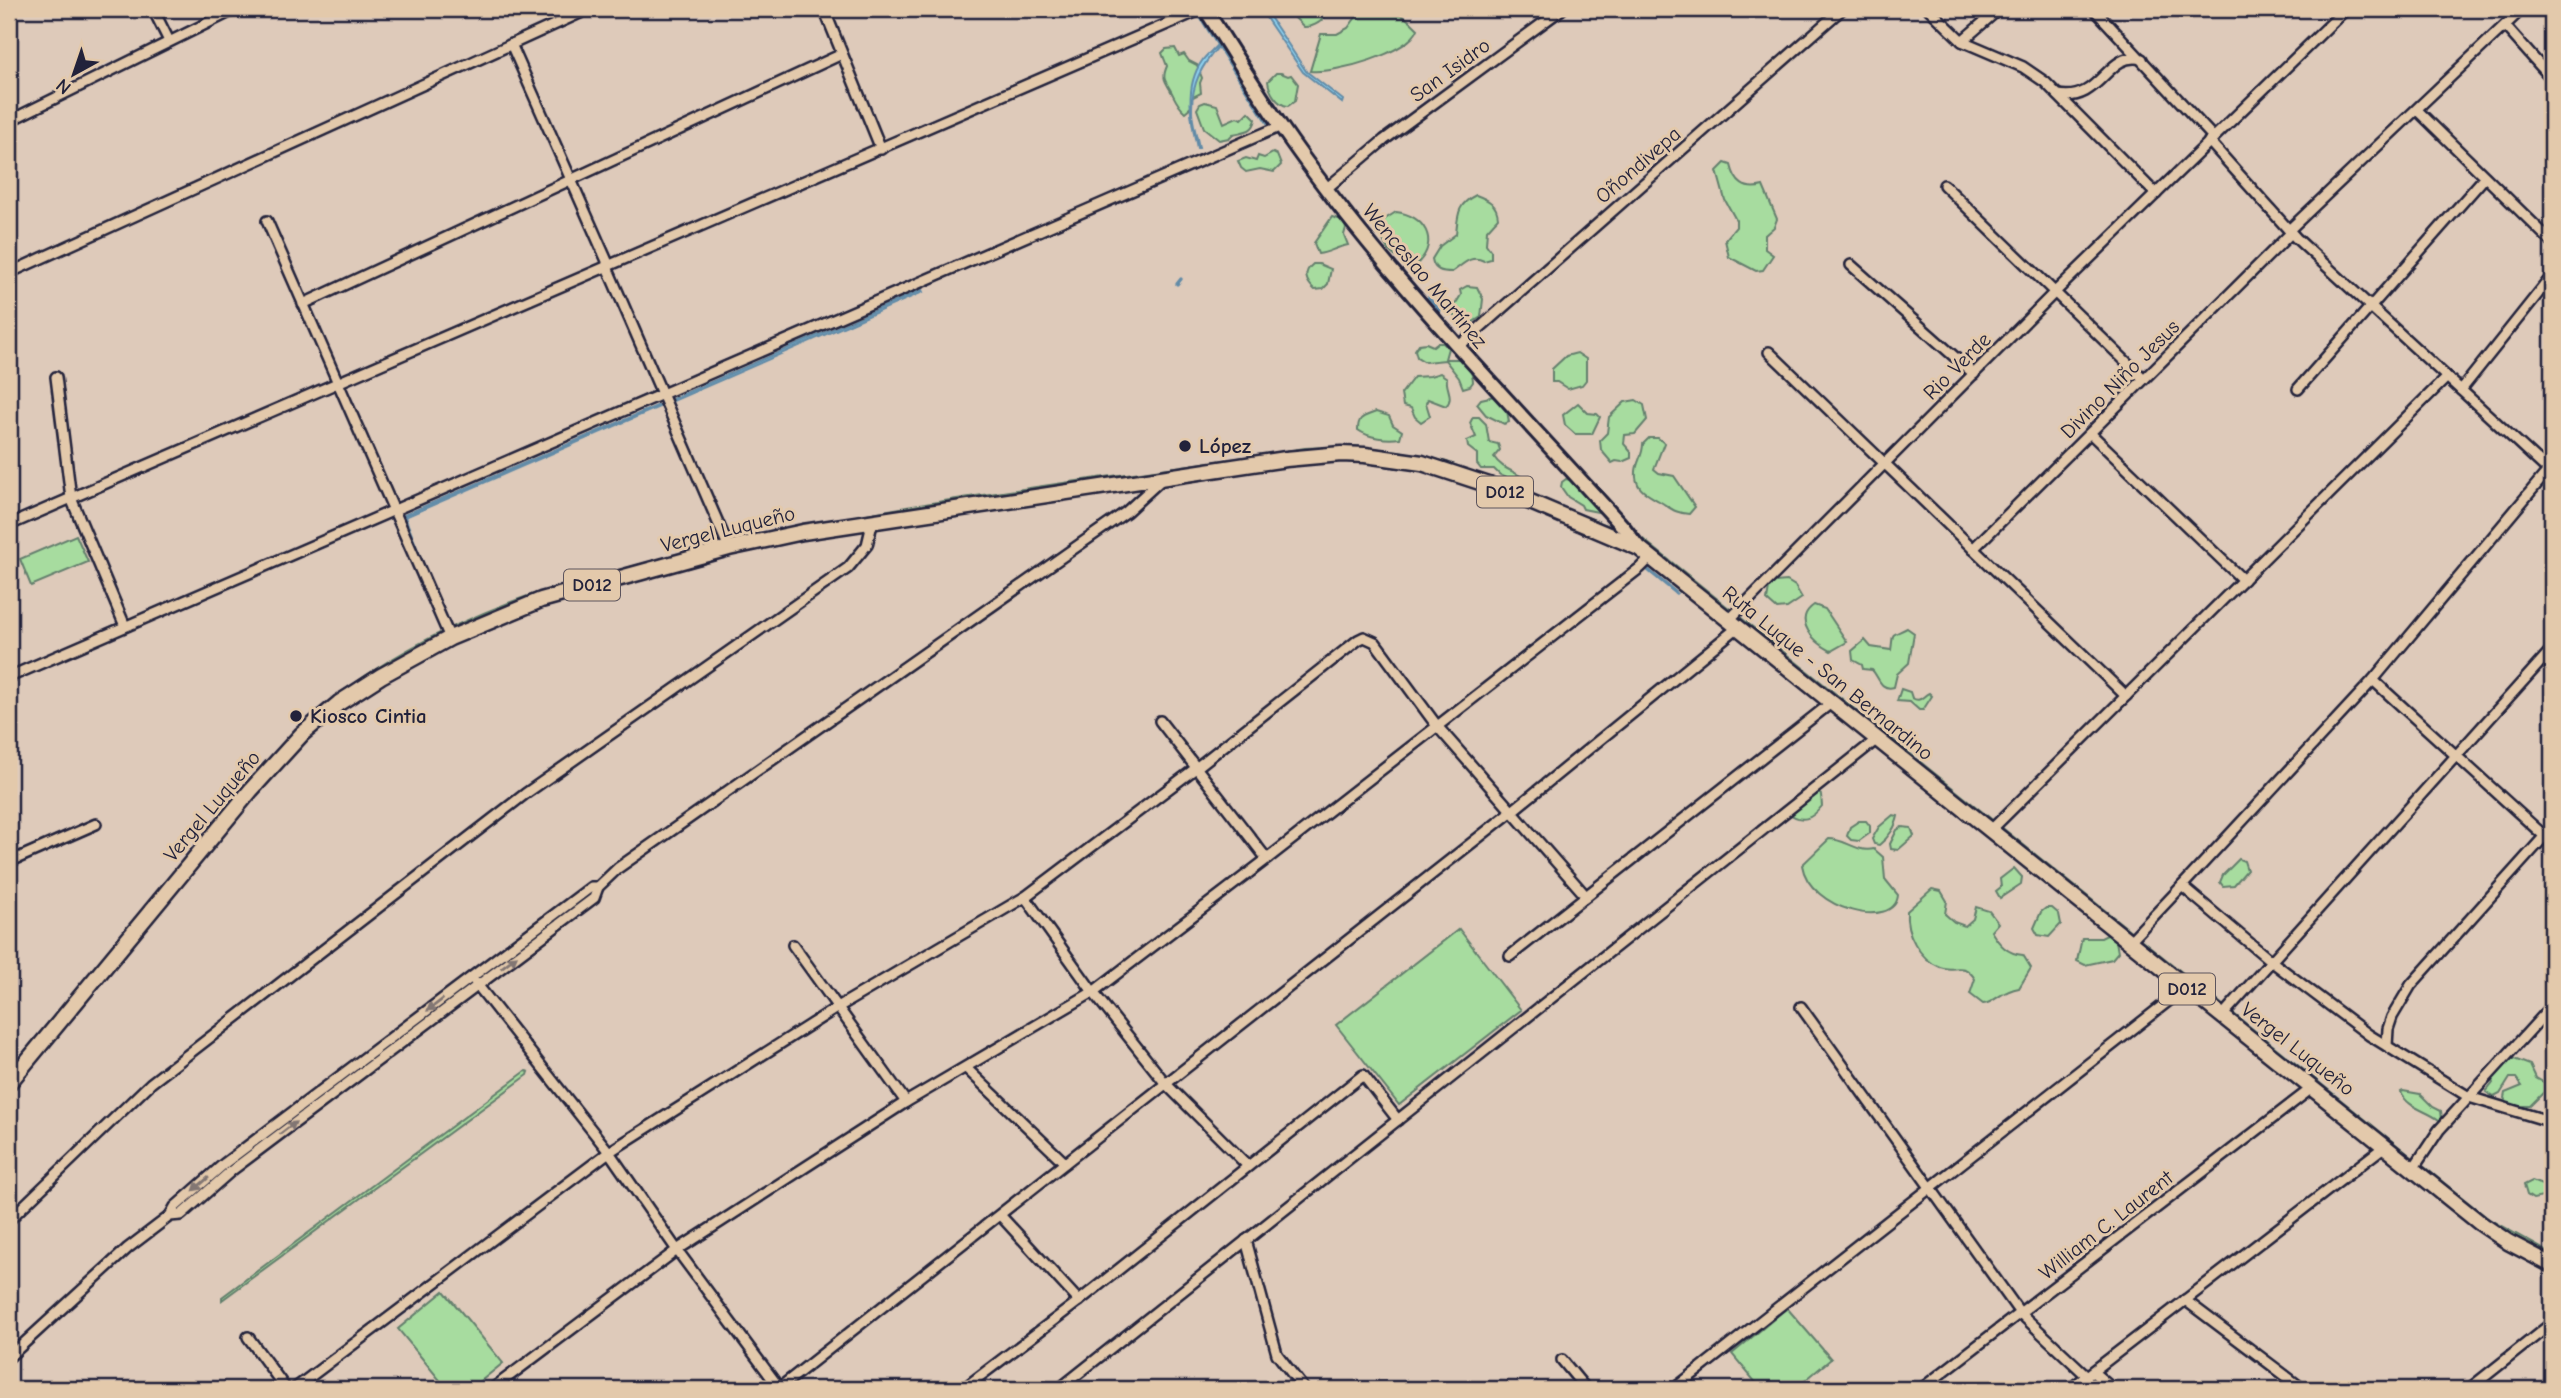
<svg xmlns="http://www.w3.org/2000/svg" width="2561" height="1398" viewBox="0 0 2561 1398" font-family="'Comic Neue',sans-serif">
  <rect width="100%" height="100%" fill="#decaba"/>
  <filter id="ink" filterUnits="userSpaceOnUse"><feTurbulence type="fractalNoise" baseFrequency=".0143" numOctaves="2"/><feDisplacementMap in="SourceGraphic" scale="14" xChannelSelector="R" yChannelSelector="G"/><feConvolveMatrix kernelMatrix="1 2 1 2 8 2 1 2 1" color-interpolation-filters="sRGB"/></filter>
  <g filter="url(#ink)">
    <!-- green -->
    <g fill="#a7dc9f" stroke="#647f6d" stroke-width="2">
      <path d="M 1286,9 L 1332,9 C 1323,19 1318,27 1304,27 Z"/>
      <path d="M 1362,9 C 1389,9 1399,9 1418,29 C 1409,53 1335,74 1310,71 L 1321,34 L 1337,34 L 1348,28 Z"/>
      <path d="M 1175,48 L 1179,56 L 1184,54 L 1189,61 L 1197,65 L 1202,78 L 1200,83 L 1201,93 L 1191,98 L 1192,106 L 1185,112 C 1178,106 1176,101 1172,93 C 1166,81 1161,80 1167,66 L 1162,53 L 1166,49 Z"/>
      <path d="M 1276,73 L 1281,73 L 1288,76 L 1291,75 L 1298,84 L 1295,101 L 1288,106 C 1277,105 1269,91 1268,81 Z"/>
      <path d="M 1205,102 L 1217,105 L 1224,123 L 1237,117 L 1242,119 L 1249,112 L 1256,119 C 1253,133 1245,131 1233,134 L 1229,138 L 1219,140 L 1204,128 L 1197,109 L 1200,104 Z"/>
      <polygon points="1273,153 1277,155 1281,165 1274,172 1260,169 1246,172 1241,168 1238,161 1246,158 1256,161 1258,156 1264,158"/>
      <path d="M 1725,163 L 1731,165 C 1735,183 1745,191 1763,186 L 1777,219 L 1774,227 L 1765,235 L 1765,249 L 1773,255 L 1763,270 L 1756,271 L 1729,257 L 1725,240 L 1736,227 L 1736,220 L 1725,200 L 1717,171 Z"/>
      <path d="M 1476,195 C 1489,200 1497,204 1498,218 L 1487,230 L 1486,244 L 1491,251 L 1491,259 L 1484,261 C 1470,254 1463,265 1452,272 C 1442,272 1434,271 1432,259 L 1440,246 L 1456,234 C 1458,215 1457,204 1476,195 Z"/>
      <path d="M 1396,212 C 1424,215 1440,241 1418,263 C 1394,263 1378,245 1382,221 Z"/>
      <path d="M 1332,217 L 1342,220 L 1346,228 L 1344,235 L 1348,245 C 1336,247 1329,253 1318,254 L 1314,243 Z"/>
      <path d="M 1313,264 L 1319,264 L 1331,269 L 1328,284 L 1323,289 L 1315,290 C 1306,282 1302,273 1313,264 Z"/>
      <polygon points="1467,286 1477,287 1483,299 1481,317 1470,324 1459,322 1451,311 1461,295 1460,290"/>
      <path d="M 1426,343 L 1433,346 L 1437,343 L 1443,343 L 1448,348 L 1445,359 L 1461,359 C 1468,366 1473,372 1473,382 L 1470,386 L 1463,388 L 1459,378 L 1445,360 L 1425,362 L 1417,357 L 1415,350 L 1419,344 Z"/>
      <polygon points="1577,353 1586,359 1586,380 1582,385 1568,389 1557,382 1552,382 1552,369 1566,356"/>
      <path d="M 1440,373 L 1447,378 C 1445,388 1455,397 1446,406 L 1428,399 L 1426,403 L 1430,416 L 1421,422 L 1415,417 L 1411,408 L 1403,406 L 1401,394 L 1414,377 L 1430,376 Z"/>
      <polygon points="1494,396 1507,411 1509,422 1504,424 1486,415 1477,404 1481,399"/>
      <polygon points="1636,400 1644,405 1647,420 1635,434 1625,435 1624,444 1631,452 1631,458 1622,462 1616,461 1612,463 1601,450 1600,440 1607,433 1609,417 1625,402"/>
      <polygon points="1578,403 1588,413 1597,414 1600,417 1592,434 1575,434 1565,425 1563,415"/>
      <path d="M 1376,412 L 1389,416 L 1393,425 L 1402,431 L 1400,438 C 1387,440 1369,438 1358,430 C 1358,416 1364,417 1376,412 Z"/>
      <path d="M 1473,417 L 1479,417 L 1486,424 L 1489,442 L 1498,444 L 1500,450 L 1494,457 C 1503,471 1518,471 1529,483 L 1528,487 L 1500,475 L 1494,469 L 1481,469 L 1477,464 L 1477,454 L 1468,447 L 1467,441 L 1476,437 L 1470,423 Z"/>
      <path d="M 1649,438 L 1658,438 L 1664,443 L 1654,469 L 1659,473 L 1674,476 L 1695,507 L 1689,514 C 1674,513 1671,508 1659,501 C 1647,494 1634,489 1636,471 C 1637,461 1643,455 1643,444 Z"/>
      <path d="M 1353,446 L 1399,451 L 1447,462 L 1643,539 L 2489,1219 L 2552,1254 L 2552,1256 L 2505,1231 L 2469,1206 L 1642,541 L 1588,520 L 1382,451 L 825,523 L 529,599 L 468,623 L 345,693 L 9,1074 L 9,1070 C 68,999 128,927 188,855 C 231,803 272,747 326,705 C 380,661 446,627 511,602 C 553,586 598,576 641,564 C 858,504 1083,483 1305,448 Z"/>
      <polygon points="1566,479 1574,481 1592,496 1592,503 1603,513 1583,509 1581,505 1568,497 1561,487 1562,482"/>
      <polygon points="76,535 88,562 31,586 20,559"/>
      <polygon points="1787,581 1795,586 1802,598 1787,608 1777,609 1767,600 1769,588 1775,582"/>
      <path d="M 1814,605 L 1825,609 L 1847,642 L 1831,651 C 1814,642 1792,620 1814,605 Z"/>
      <path d="M 1907,628 L 1914,633 L 1909,663 L 1897,674 L 1894,687 C 1880,691 1879,677 1872,670 L 1863,669 L 1862,665 L 1853,660 L 1852,651 L 1865,640 L 1871,647 L 1891,650 C 1894,631 1889,637 1907,628 Z"/>
      <path d="M 1901,689 L 1910,692 L 1912,698 C 1921,703 1922,696 1929,693 L 1932,696 L 1923,710 L 1919,710 L 1910,702 L 1897,701 Z"/>
      <path d="M 1814,790 L 1821,795 L 1822,806 C 1812,819 1802,824 1787,812 L 1801,791 Z"/>
      <path d="M 1893,815 L 1898,816 C 1896,827 1888,838 1879,845 L 1874,844 L 1872,839 L 1879,827 Z"/>
      <polygon points="1859,821 1866,821 1870,826 1870,833 1859,841 1851,840 1847,836 1850,827"/>
      <polygon points="1902,827 1911,828 1914,836 1898,850 1891,849 1890,844 1897,830"/>
      <path d="M 1829,839 C 1846,839 1856,853 1874,849 L 1883,857 L 1885,879 L 1898,895 C 1895,931 1809,910 1802,865 Z"/>
      <polygon points="2239,859 2244,861 2247,870 2234,885 2223,886 2220,882 2223,875"/>
      <polygon points="2014,868 2022,877 2021,884 2000,898 1996,891 2001,887 2000,879"/>
      <path d="M 1932,889 L 1941,891 L 1947,901 L 1945,914 L 1954,922 L 1965,926 L 1973,919 L 1976,907 L 1989,911 L 1998,923 L 1991,931 C 1999,944 2007,954 2023,955 L 2031,968 L 2019,988 C 2000,991 1995,1003 1983,1004 L 1970,994 L 1975,979 C 1963,960 1955,973 1940,967 C 1919,959 1905,932 1907,911 Z"/>
      <polygon points="2046,908 2052,908 2059,914 2061,924 2049,937 2038,935 2034,928 2041,912"/>
      <polygon points="1459,929 1521,1010 1399,1105 1336,1025"/>
      <polygon points="2109,934 2116,941 2118,952 2112,959 2085,965 2077,961 2082,938 2101,938"/>
      <polygon points="2514,1059 2530,1065 2536,1078 2550,1086 2530,1106 2509,1106 2504,1098 2505,1093 2522,1086 2516,1078 2510,1078 2500,1094 2494,1097 2486,1092 2493,1083 2491,1078 2505,1062"/>
      <polygon points="526,1071 529,1072 528,1075 222,1300 222,1297"/>
      <path d="M 2403,1091 L 2420,1094 L 2433,1107 L 2441,1111 L 2442,1119 L 2439,1120 C 2426,1110 2407,1108 2401,1092 Z"/>
      <polygon points="2532,1181 2549,1188 2548,1196 2533,1199 2527,1195 2524,1185"/>
      <polygon points="444,1291 503,1363 471,1389 447,1389 398,1329"/>
      <polygon points="1787,1308 1831,1359 1795,1389 1761,1389 1732,1354"/>
    </g>
    <!-- water -->
    <g fill="#8dd1ef" stroke="#628ba7" stroke-width="2">
      <polygon points="1260,9 1266,11 1306,71 1343,100 1342,103 1303,72"/>
      <path d="M 1201,19 L 1202,19 L 1269,122 L 1267,123 L 1218,47 C 1202,65 1192,83 1192,108 C 1191,120 1197,135 1199,148 L 1197,148 C 1191,121 1184,86 1202,61 C 1206,55 1212,51 1217,45 Z"/>
      <polygon points="922,290 923,292 673,401 672,399"/>
      <polygon points="659,405 659,407 405,517 425,568 402,516"/>
    </g>
    <g fill="none" stroke-linecap="round" stroke-linejoin="round">
      <!-- stream -->
      <g stroke="#628ba7" stroke-width="3.5">
        <polyline points="1177,284 1181,279"/>
        <polyline points="1428,298 1439,310"/>
        <polyline points="1648,570 1676,593"/>
      </g>
      <!-- street casing -->
      <g stroke="#22223b" stroke-width="14">
        <g id="street">
          <polyline points="153,9 169,41"/>
          <polyline points="824,9 881,149"/>
          <polyline points="1929,9 1962,41 2023,67 2045,82 2156,194"/>
          <polyline points="2094,9 2213,137"/>
          <polyline points="2505,26 2552,79"/>
          <polyline points="1962,41 1999,9"/>
          <polyline points="511,44 607,261 607,267 729,548"/>
          <path d="M 2058,95 C 2102,103 2106,50 2142,59"/>
          <polyline points="2417,110 2552,242"/>
          <polyline points="9,121 236,9"/>
          <polyline points="2209,141 2296,238 2551,473"/>
          <polyline points="1944,185 2144,379"/>
          <polyline points="1327,188 1384,140 1562,9"/>
          <polyline points="267,221 450,638"/>
          <polyline points="2289,230 2522,9"/>
          <polyline points="1851,265 1974,374"/>
          <polyline points="9,273 589,9"/>
          <polyline points="303,304 842,54"/>
          <polyline points="1458,347 1842,9"/>
          <polyline points="1769,352 2126,696"/>
          <polyline points="56,377 71,498 125,626"/>
          <polyline points="2298,389 2485,177"/>
          <polyline points="2461,390 2552,276"/>
          <polyline points="2090,433 2243,580"/>
          <polyline points="9,525 1202,9"/>
          <polyline points="1973,549 2291,233"/>
          <polyline points="1728,621 2055,292 2346,9"/>
          <polyline points="9,677 1281,126"/>
          <polyline points="2373,680 2552,843"/>
          <polyline points="1160,721 1267,859"/>
          <polyline points="1991,830 2447,377"/>
          <polyline points="9,862 96,824"/>
          <polyline points="2182,886 2373,680 2552,466"/>
          <polyline points="1025,897 1093,992 1166,1084 1248,1166"/>
          <polyline points="2129,942 2182,886 2271,961 2369,1035 2469,1097 2552,1122"/>
          <polyline points="793,945 906,1102"/>
          <polyline points="1510,956 1831,703"/>
          <polyline points="475,982 609,1152 677,1250 780,1389"/>
          <polyline points="1801,1007 2020,1313 2087,1376"/>
          <polyline points="2222,1016 2552,649"/>
          <polyline points="2387,1046 2388,1029 2392,1017 2411,985 2552,828"/>
          <polyline points="966,1068 1065,1163"/>
          <polyline points="2413,1169 2439,1130 2552,1006"/>
          <polyline points="1000,1215 1079,1301"/>
          <polyline points="170,1216 181,1215 231,1171 594,898 598,887 618,868 1126,512 1162,479"/>
          <polyline points="9,1220 151,1083 525,794 848,568 867,545 873,520"/>
          <polyline points="1246,1240 1277,1354 1304,1389"/>
          <polyline points="2185,1300 2303,1389"/>
          <polyline points="248,1337 286,1389"/>
          <polyline points="9,1357 128,1248 170,1216 175,1207 225,1163 587,890 591,887 598,887"/>
          <polyline points="1562,1360 1586,1389"/>
          <polyline points="2093,1372 2113,1389"/>
          <polyline points="294,1389 609,1152 838,1007 1025,897 1196,768 1358,640 1364,637 1375,642 1437,726 1586,896"/>
          <polyline points="492,1389 677,1250 906,1102 1093,992 1267,859 1640,568 1651,557"/>
          <polyline points="778,1389 1511,812 1737,628"/>
          <polyline points="963,1389 1079,1301 1363,1075 1398,1120"/>
          <polyline points="1059,1389 1876,740"/>
          <polyline points="1674,1389 2185,988"/>
          <polyline points="1921,1389 2312,1088"/>
          <polyline points="2070,1389 2385,1146"/>
          <polyline points="2469,1389 2552,1323"/>
        </g>
      </g>
      <!-- secondary casing -->
      <g stroke="#22223b" stroke-width="18">
        <path id="secondary" d="M 1205,9 C 1230,47 1254,87 1280,125 C 1380,271 1506,397 1624,528 L 1639,548"/>
      </g>
      <!-- primary casing -->
      <g stroke="#22223b" stroke-width="19">
        <polyline id="primary" points="9,1083 251,790 302,734 339,703 381,676 450,638 541,600 729,548 803,532 1286,459 1341,454 1365,455 1422,463 1495,487 1639,548 2480,1223 2508,1242 2552,1265"/>
      </g>
      <!-- street -->
      <use href="#street" stroke="#e3c9ab" stroke-width="9"/>
      <!-- secondary -->
      <use href="#secondary" stroke="#e3c9ab" stroke-width="12"/>
      <!-- primary -->
      <use href="#primary" stroke="#e3c9ab" stroke-width="14"/>
    </g>
    <!-- one-way arrows -->
    <defs><path id="oneway-solid" d="M-6-.8H1V-3.2L6.5 0L1 3.2V.8H-6Z" transform="scale(1.75)"/></defs>
    <g fill="#827673">
      <use href="#oneway-solid" transform="translate(509 962) rotate(-37)"/>
      <use href="#oneway-solid" transform="translate(435 1005) rotate(143)"/>
      <use href="#oneway-solid" transform="translate(288 1128) rotate(-37)"/>
      <use href="#oneway-solid" transform="translate(201 1184) rotate(139)"/>
    </g>
  </g>
  <!-- markers -->
  <g fill="#22223b" stroke="#e3c9ab" stroke-width="2.5">
    <circle cx="1185" cy="446" r="7"/>
    <circle cx="296" cy="716" r="7"/>
  </g>
  <g text-anchor="middle" dominant-baseline="central" stroke-width="6" stroke-linejoin="round" paint-order="stroke">
    <!-- shield labels -->
    <g fill="#e3c9ab" stroke="#5c545d" stroke-width="2">
      <rect x="1477" y="476.5" width="56" height="31" rx="5"/>
      <rect x="564" y="569.5" width="56" height="31" rx="5"/>
      <rect x="2159" y="973.5" width="56" height="31" rx="5"/>
    </g>
    <g font-size="19" font-weight="bold" fill="#22223b">
      <text x="1505" y="492">D012</text>
      <text x="592" y="585">D012</text>
      <text x="2187" y="989">D012</text>
    </g>
    <!-- street labels -->
    <g font-size="21" fill="#22223b" stroke="#e3c9ab">
      <text transform="translate(1450 70) rotate(-36)">San Isidro</text>
      <text transform="translate(1638 165) rotate(-41)">Oñondivepa</text>
      <text transform="translate(1425 276) rotate(50)">Wenceslao Martínez</text>
      <text transform="translate(1957 366) rotate(-45)">Rio Verde</text>
      <text transform="translate(2120 379) rotate(-45)">Divino Niño Jesus</text>
      <text transform="translate(728 529) rotate(-14)">Vergel Luqueño</text>
      <text transform="translate(1828 673) rotate(39)">Ruta Luque - San Bernardino</text>
      <text transform="translate(212 806) rotate(-50)">Vergel Luqueño</text>
      <text transform="translate(2298 1049) rotate(38)">Vergel Luqueño</text>
      <text transform="translate(2106 1225) rotate(-38)">William C. Laurent</text>
    </g>
    <!-- poi labels -->
    <g font-size="21" font-weight="bold" fill="#22223b" stroke="#e3c9ab" text-anchor="start">
      <text x="1199" y="446">López</text>
      <text x="310" y="716">Kiosco Cintia</text>
    </g>
  </g>
  <!-- margin -->
  <rect width="2561" height="1398" fill="none" stroke="#e3c9ab" stroke-width="35"/>
  <rect x="18" y="18" width="2526" height="1363" fill="none" stroke="#22223b" stroke-width="2.5" filter="url(#ink)"/>
  <!-- north arrow -->
  <g transform="translate(74 74) rotate(220)" stroke="#e3c9ab" stroke-width="5" paint-order="stroke">
  <path d="M0-5L12 26L0 18L-12 26Z" fill="#22223b"/>
  <text y="-10" font-size="19" font-weight="bold" text-anchor="middle" fill="#22223b">N</text>
  </g>
</svg>
